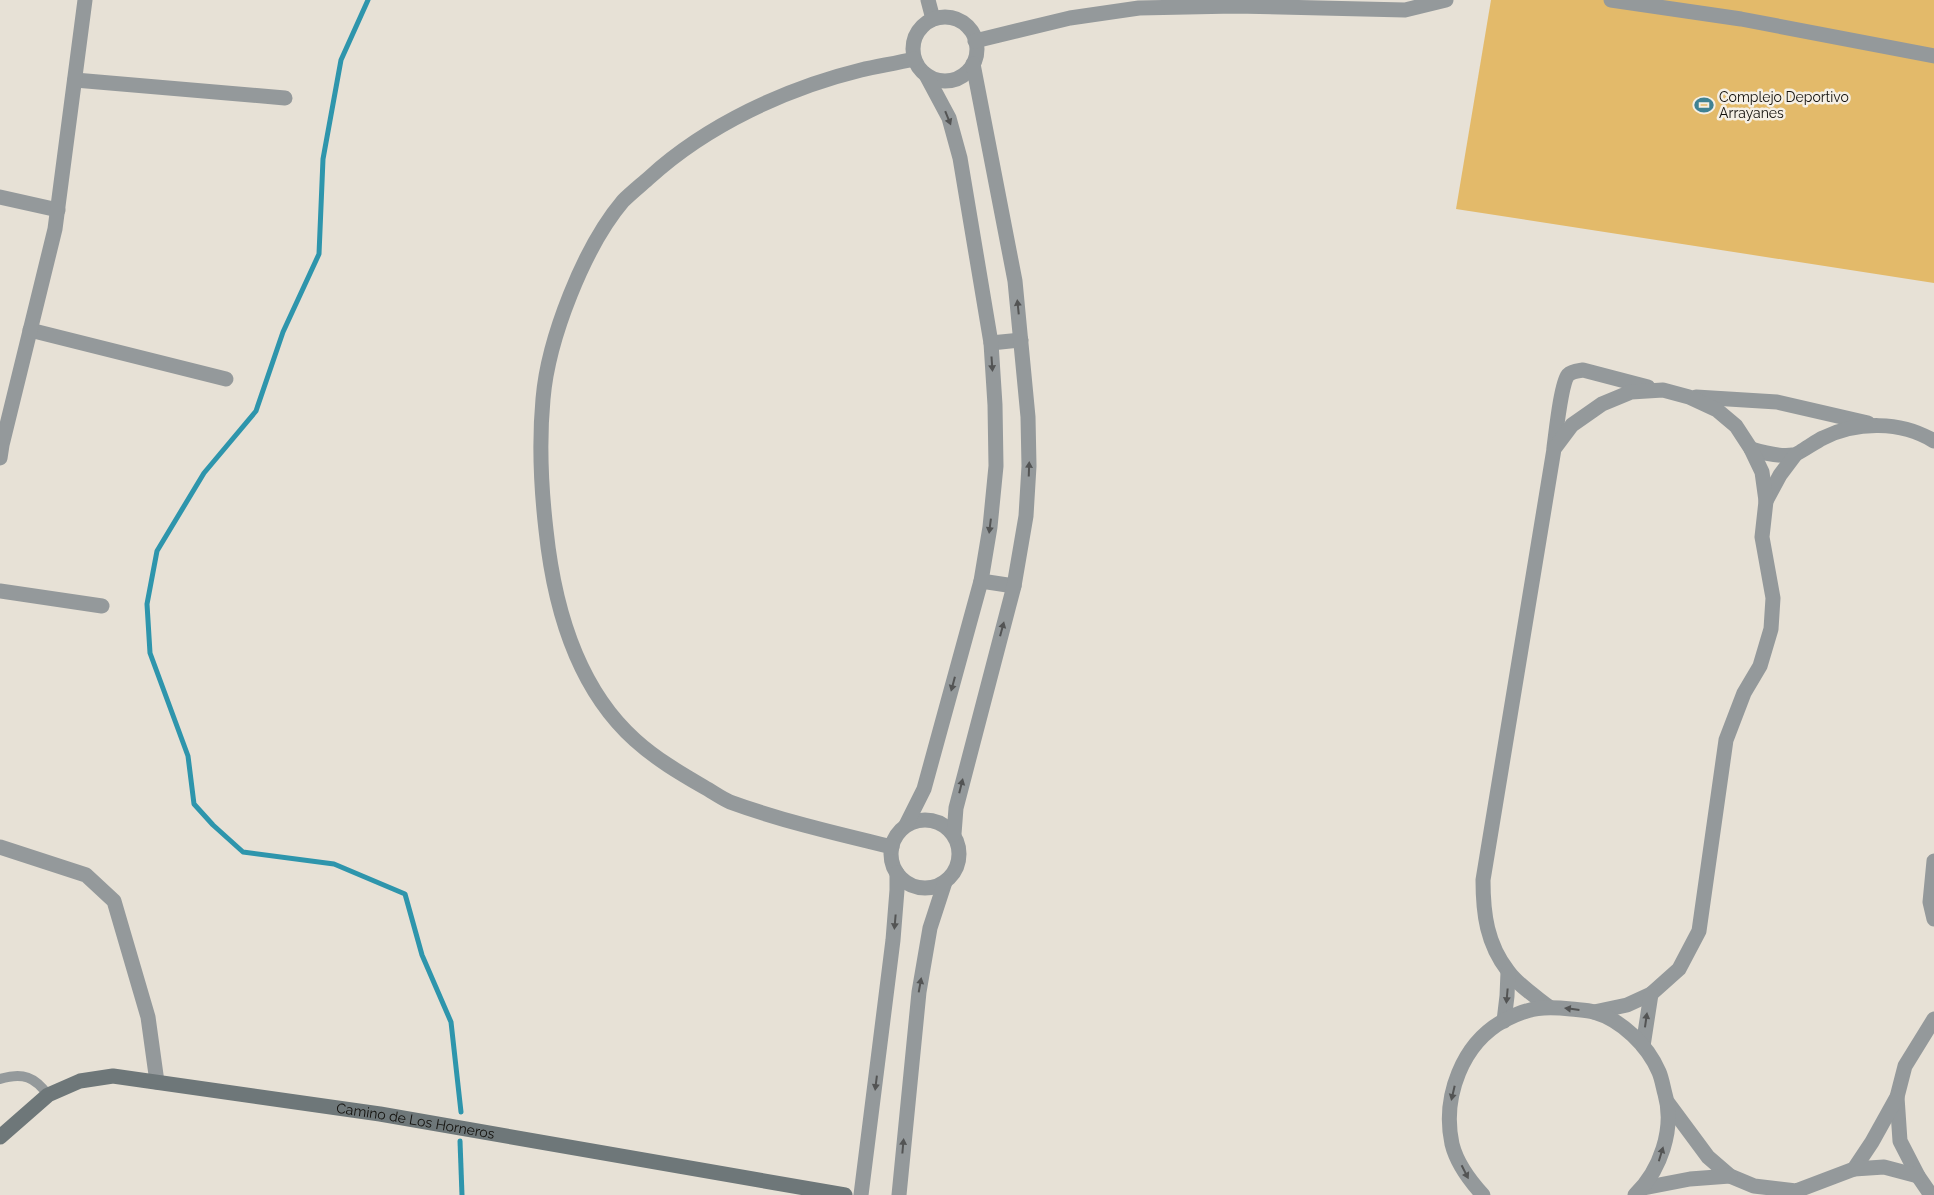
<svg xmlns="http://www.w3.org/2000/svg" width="1934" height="1195" viewBox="0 0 1934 1195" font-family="Raleway,sans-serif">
  <rect width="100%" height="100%" fill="#e7e1d6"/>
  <!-- green -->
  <polygon fill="#e3ba6a" points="1491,0 1934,0 1934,283 1456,209"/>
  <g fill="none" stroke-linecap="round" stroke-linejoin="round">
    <!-- stream -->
    <g stroke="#2e95ac" stroke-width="5">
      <polyline points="368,0 341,60 323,159 319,254 283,332 256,411 204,473 157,551 147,604 150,653 188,756 194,804 213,825 243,852 334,864 405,894 422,955 451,1022 461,1112"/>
      <polyline points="460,1141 462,1195"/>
    </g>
    <!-- lane -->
    <path stroke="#94999b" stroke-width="10" d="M 0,1079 C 23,1072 35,1077 48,1095"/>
    <!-- street -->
    <g stroke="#94999b" stroke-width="15">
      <polyline points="928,0 933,19"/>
      <polyline points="1611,0 1741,19 1934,56"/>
      <circle cx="945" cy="49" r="32"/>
      <polyline points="975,41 1070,18 1139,8 1235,6 1405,10 1446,0"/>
      <polyline points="75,80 285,98"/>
      <polyline points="0,197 58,210"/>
      <polyline points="30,330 226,379"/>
      <polyline points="991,343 1021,340"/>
      <polyline points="1696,397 1777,402 1868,423"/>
      <path d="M 1554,447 C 1556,433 1561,384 1568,375 C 1572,371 1577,371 1583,370 L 1648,387"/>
      <path d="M 1751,449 C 1764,453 1779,457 1793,455 C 1797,455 1816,441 1823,438 C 1857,421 1901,421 1934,441"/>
      <polyline points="0,458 2,445 55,229 85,0"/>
      <polyline points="1766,501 1780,475 1795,455"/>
      <polyline points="981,581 1014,586"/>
      <polyline points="0,591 102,606"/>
      <circle cx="925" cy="854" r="34"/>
      <polyline points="906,825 924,789 981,581 990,527 996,466 995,405 991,343 960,158 949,118 926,75"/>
      <polyline points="954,834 956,808 1014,586 1026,516 1029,466 1028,417 1015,281 973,64"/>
      <polyline points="0,847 86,875 114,901 148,1017 157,1082"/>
      <path d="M 892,847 C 838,834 782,821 730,802 C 721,798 713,792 704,787 C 680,773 656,759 635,740 C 576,687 554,606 546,530 C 541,487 539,442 543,399 C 548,339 584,247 623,201 C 631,193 641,185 650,177 C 707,125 787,88 861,70 C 879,66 897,63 914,59"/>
      <polyline points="1934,861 1930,902 1934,919"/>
      <path d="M 1549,1007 C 1535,996 1518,985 1508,971 C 1487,944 1483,914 1483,880 L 1554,449 L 1572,425 L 1602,404 L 1631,392 L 1663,390 L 1689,397 L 1717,410 L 1736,426 L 1751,449 L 1762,472 L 1766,501 L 1762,537 L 1773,598 L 1771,629 L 1760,666 L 1744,693 L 1726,740 L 1699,931 L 1679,969 L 1651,994 L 1627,1005 L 1594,1012"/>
      <polyline points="1504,1021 1507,996 1508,972"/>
      <polyline points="1643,1046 1651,994"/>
      <polyline points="1897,1097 1900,1141 1918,1176 1931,1195"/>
      <polyline points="1668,1103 1708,1157 1730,1176 1754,1186 1796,1191 1854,1169 1872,1142 1897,1097 1905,1066 1934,1019"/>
      <polyline points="1854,1169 1884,1167 1918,1176"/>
      <polyline points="1643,1188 1690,1179 1730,1176"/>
      <polyline points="861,1195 893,940 897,890 897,873"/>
      <polyline points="899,1195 919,992 930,928 945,882"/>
      <path d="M 1483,1195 C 1470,1181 1457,1164 1452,1144 C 1442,1097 1462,1043 1505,1020 C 1530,1007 1545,1006 1571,1009 C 1579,1010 1587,1010 1594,1012 C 1622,1020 1648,1046 1659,1072 C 1662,1079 1663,1087 1665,1094 C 1675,1129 1660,1171 1635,1195"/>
    </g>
    <!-- secondary -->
    <path stroke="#6e7779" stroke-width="15" id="s1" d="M 0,1137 L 48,1095 L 80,1081 L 113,1076 L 380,1114 L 845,1195"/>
  </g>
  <!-- one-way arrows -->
  <defs><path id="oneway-solid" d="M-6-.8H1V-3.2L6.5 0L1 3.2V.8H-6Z" transform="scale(1.25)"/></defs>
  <g fill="#535454">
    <use href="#oneway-solid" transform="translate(948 118) rotate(68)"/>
    <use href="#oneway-solid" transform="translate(1018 307) rotate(-96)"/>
    <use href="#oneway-solid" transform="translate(992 364) rotate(86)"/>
    <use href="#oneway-solid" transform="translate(1029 469) rotate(-88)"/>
    <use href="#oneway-solid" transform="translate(990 526) rotate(97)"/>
    <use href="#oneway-solid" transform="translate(1002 629) rotate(-75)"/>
    <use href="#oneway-solid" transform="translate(953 684) rotate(105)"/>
    <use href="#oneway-solid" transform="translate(961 786) rotate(-76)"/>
    <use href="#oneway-solid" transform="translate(895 922) rotate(95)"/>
    <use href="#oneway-solid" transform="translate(920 985) rotate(-80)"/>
    <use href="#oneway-solid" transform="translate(1507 996) rotate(95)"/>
    <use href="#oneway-solid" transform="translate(1572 1009) rotate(-173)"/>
    <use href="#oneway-solid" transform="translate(1646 1020) rotate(-82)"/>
    <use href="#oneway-solid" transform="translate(876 1083) rotate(97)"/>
    <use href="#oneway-solid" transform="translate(1453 1093) rotate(103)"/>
    <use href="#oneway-solid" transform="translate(903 1146) rotate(-85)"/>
    <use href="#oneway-solid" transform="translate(1661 1154) rotate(-73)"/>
    <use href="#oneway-solid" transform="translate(1465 1172) rotate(63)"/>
  </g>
  <!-- icons -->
  <defs>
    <g id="stadium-bare" transform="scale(1.5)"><path d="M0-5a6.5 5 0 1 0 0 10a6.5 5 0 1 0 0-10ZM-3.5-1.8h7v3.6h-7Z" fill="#408293" stroke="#f5efe4" stroke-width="2.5" paint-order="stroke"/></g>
  </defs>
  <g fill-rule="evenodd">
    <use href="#stadium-bare" x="1704" y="105"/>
  </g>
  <g text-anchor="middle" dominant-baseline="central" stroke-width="5" stroke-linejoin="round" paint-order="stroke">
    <!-- poi labels -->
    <g font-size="14" fill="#12100c" stroke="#f5efe4" text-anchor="start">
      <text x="1719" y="97">Complejo Deportivo<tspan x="1719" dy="16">Arrayanes</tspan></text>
    </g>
    <!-- street labels -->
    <g font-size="14" fill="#12100c" stroke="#f5efe4">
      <text stroke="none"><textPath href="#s1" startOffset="438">Camino de Los Horneros</textPath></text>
    </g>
  </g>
</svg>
